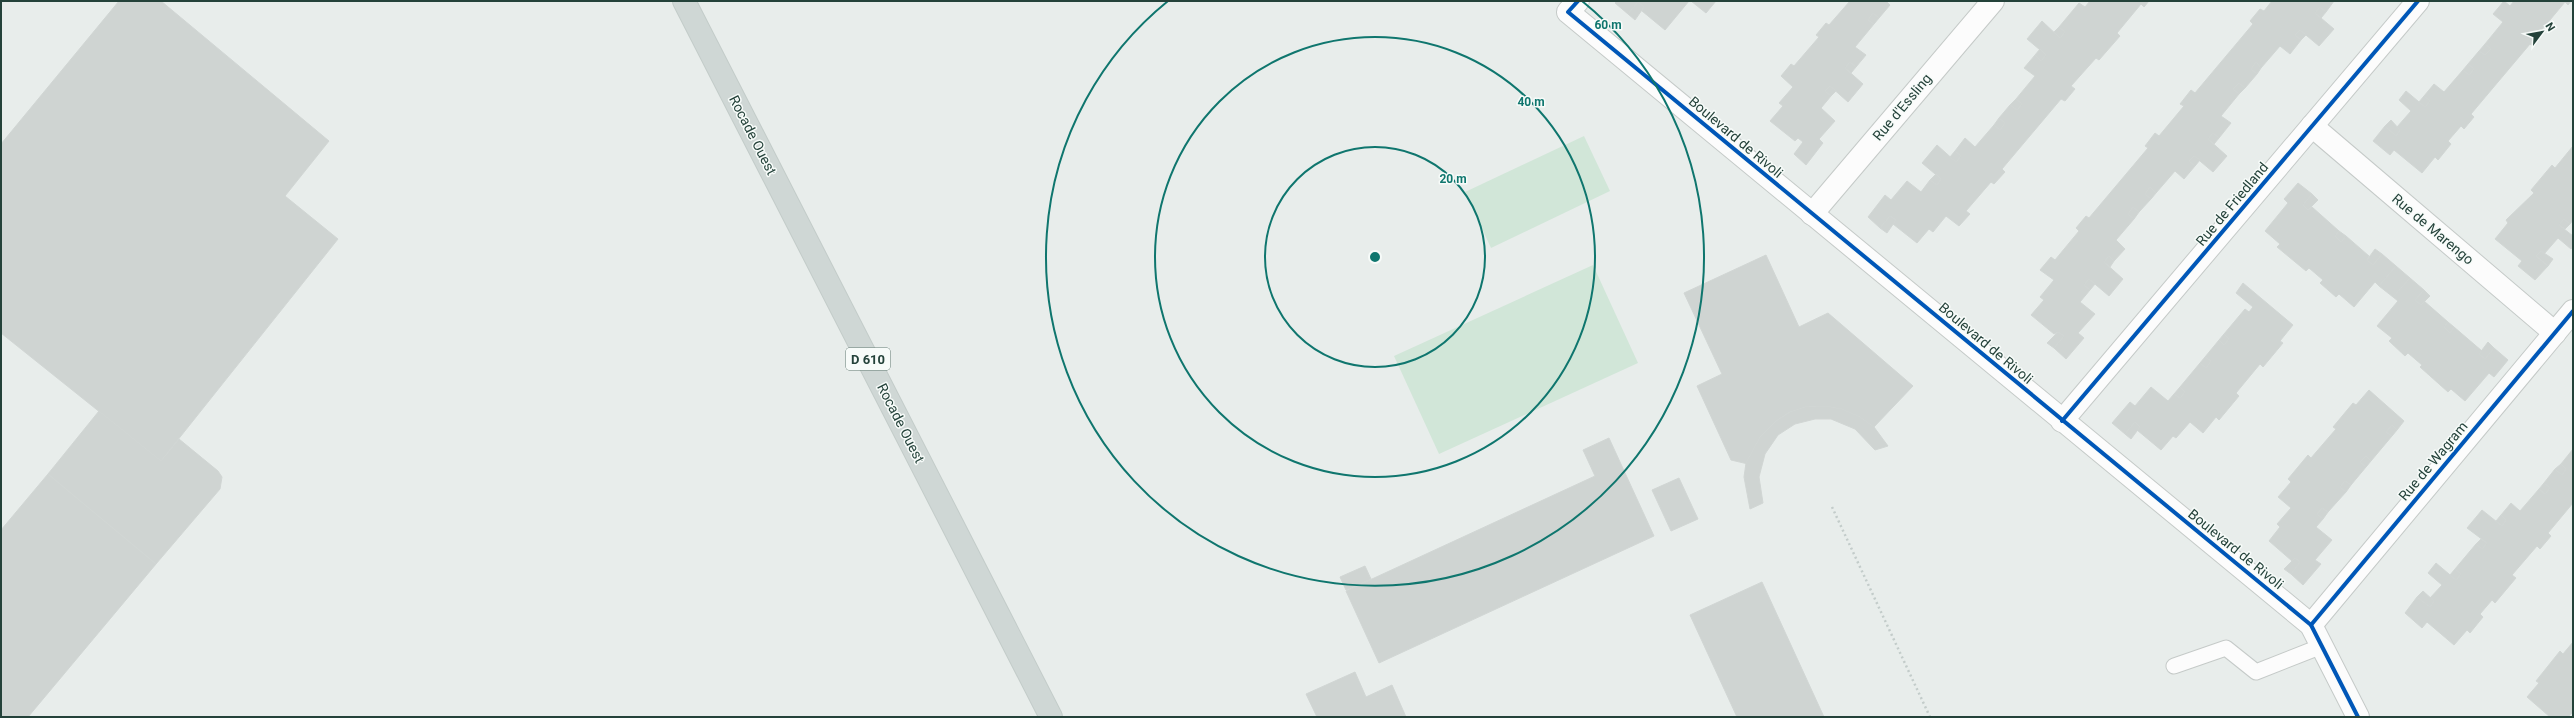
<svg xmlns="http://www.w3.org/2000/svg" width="2574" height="718" viewBox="0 0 2574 718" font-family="Roboto,sans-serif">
  <rect width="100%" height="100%" fill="#e8edeb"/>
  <!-- green -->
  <g fill="#d1e6d8">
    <polygon points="1584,136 1610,191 1491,248 1465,192"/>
    <polygon points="1593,265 1638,363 1439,454 1394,356"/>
  </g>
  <!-- building -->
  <g fill="#cfd4d2" stroke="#d1d6d4">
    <polygon points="119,1 161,1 329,141 285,196 338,239 161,461 1,333 1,144"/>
    <polygon points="1617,1 1689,1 1665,30 1642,11 1644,7 1638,2 1628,14 1615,3"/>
    <polygon points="1691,1 1716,1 1706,13"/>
    <polygon points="1850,1 1886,1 1890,5 1879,18 1873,13 1868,20 1874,24 1855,47 1866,55 1856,67 1850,62 1845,68 1863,84 1848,102 1830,86 1825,91 1831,96 1821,108 1835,121 1819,139 1823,143 1806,165 1794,154 1803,142 1798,138 1795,141 1770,121 1783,106 1779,103 1793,87 1781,76 1791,64 1794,66 1819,37 1816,35 1826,23 1829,25"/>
    <polygon points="2149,1 2144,7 2141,4 2117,33 2120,36 2099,60 2096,58 2071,86 2075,89 2065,101 2061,99 2002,169 2005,172 1994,184 1991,182 1966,211 1970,214 1959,226 1946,216 1933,232 1929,229 1917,243 1893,224 1896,220 1890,216 1880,228 1868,217 1885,195 1891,200 1907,181 1921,192 1930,180 1937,185 1941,179 1922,163 1937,145 1956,162 1961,156 1955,151 1965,138 1975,147 1994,125 2000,130 2005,123 1999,118 2010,105 2017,110 2022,104 2016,99 2035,76 2024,68 2035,55 2041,61 2046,55 2027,39 2042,21 2060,38 2065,32 2059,27 2079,3 2085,7 2090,1"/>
    <polygon points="2272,1 2334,1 2326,12 2320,7 2315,13 2334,29 2319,46 2300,30 2295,35 2301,40 2290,54 2280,46 2261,68 2256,62 2251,69 2257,74 2245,88 2239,83 2233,89 2239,94 2221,116 2231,123 2219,138 2213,133 2208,139 2227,156 2213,172 2194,156 2189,161 2195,166 2184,179 2175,171 2156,193 2150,187 2145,194 2151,199 2139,212 2133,207 2128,214 2134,219 2116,240 2125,249 2114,261 2109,256 2104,262 2123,279 2109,296 2089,279 2084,285 2090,290 2080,302 2095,314 2078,333 2084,338 2066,359 2054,348 2064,336 2058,332 2054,334 2031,315 2044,300 2040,297 2054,280 2040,270 2051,257 2055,260 2079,231 2076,228 2086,216 2089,218 2148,148 2145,146 2155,133 2159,136 2184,106 2180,104 2191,90 2195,93 2253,24 2250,21 2260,9 2264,11"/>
    <polygon points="2504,1 2510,6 2514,1 2571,1 2568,5 2565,2 2540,32 2543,34 2533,46 2530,44 2471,114 2474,117 2464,129 2461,126 2448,141 2451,144 2438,160 2435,157 2422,173 2394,150 2390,155 2373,141 2385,126 2396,136 2400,130 2397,127 2411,111 2399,100 2406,91 2425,107 2430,101 2424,96 2434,84 2444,92 2463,70 2469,75 2474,69 2468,64 2479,51 2485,55 2491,49 2485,44 2503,22 2493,14"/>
    <polygon points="1638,2 1644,7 1635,20 1628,14"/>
    <polygon points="2320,7 2326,12 2321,18 2315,13"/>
    <polygon points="1873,13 1879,18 1874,24 1868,20"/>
    <polygon points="2059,27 2065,32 2060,38 2054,32"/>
    <polygon points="2300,30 2306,35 2301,40 2295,35"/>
    <polygon points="2485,44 2491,49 2485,55 2479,51"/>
    <polygon points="2040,49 2046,55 2041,61 2035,55"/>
    <polygon points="1850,62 1856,67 1851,73 1845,68"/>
    <polygon points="2256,62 2261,68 2257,74 2251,69"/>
    <polygon points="2468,64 2474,69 2469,75 2463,70"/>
    <polygon points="2239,83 2245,88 2239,94 2233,89"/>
    <polygon points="1830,86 1836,91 1831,96 1825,91"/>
    <polygon points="2424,96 2430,101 2425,107 2419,102"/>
    <polygon points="2016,99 2022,104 2017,110 2010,105"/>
    <polygon points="1999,118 2005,123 2000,130 1994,125"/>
    <polygon points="2391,120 2400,130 2396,136 2385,126"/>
    <polygon points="2213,133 2219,138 2214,144 2208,139"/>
    <polygon points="2573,146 2573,220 2570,224 2564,219 2559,225 2573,236 2573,247 2571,249 2558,238 2544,254 2541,251 2536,256 2548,266 2535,280 2518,266 2522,261 2495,239 2508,223 2506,220 2534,193 2531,190 2552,165 2555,168"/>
    <polygon points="1955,151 1961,156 1956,162 1950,157"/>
    <polygon points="2194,156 2200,160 2195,166 2189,161"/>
    <polygon points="1936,174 1941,179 1937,185 1930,180"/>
    <polygon points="2298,183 2312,194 2303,205 2308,210 2312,207 2339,231 2335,236 2341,242 2346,236 2369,256 2367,260 2373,265 2382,254 2396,266 2379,286 2375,282 2354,307 2339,294 2336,297 2320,283 2323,280 2309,268 2306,271 2277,247 2280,244 2265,231 2288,203 2284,199"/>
    <polygon points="2150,187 2156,193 2151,199 2145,194"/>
    <polygon points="2312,194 2318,200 2308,210 2303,205"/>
    <polygon points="2133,207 2139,212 2134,219 2128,214"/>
    <polygon points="1890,216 1896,220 1887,233 1880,228"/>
    <polygon points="2564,219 2570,224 2565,229 2559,225"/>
    <polygon points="2339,231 2346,236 2341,242 2335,236"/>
    <polygon points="2375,249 2382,254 2373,265 2367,260"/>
    <polygon points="2541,251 2553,259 2548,266 2536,256"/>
    <polygon points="1766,255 1799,327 1828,313 1913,386 1873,428 1860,417 1836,408 1812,406 1790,412 1776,421 1760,437 1748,464 1731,460 1697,386 1722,374 1684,293"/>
    <polygon points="2109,256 2114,261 2110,267 2104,262"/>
    <polygon points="2396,266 2410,278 2393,297 2379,286"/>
    <polygon points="2410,278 2424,290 2415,300 2421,305 2424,301 2448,322 2444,327 2450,333 2454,327 2482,351 2479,354 2485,359 2494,348 2508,360 2494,377 2489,373 2465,401 2451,389 2448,392 2420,367 2422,365 2408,353 2405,356 2389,341 2392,338 2377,326 2398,301 2393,297"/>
    <polygon points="2089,279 2095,284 2090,290 2084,285"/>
    <polygon points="2243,283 2293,325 2280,341 2283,343 2263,367 2260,364 2236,393 2239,396 2219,420 2216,417 2203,433 2190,422 2176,438 2173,436 2161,450 2137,430 2140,427 2135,422 2125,434 2112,423 2130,402 2135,406 2151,387 2168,401 2174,394 2180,398 2185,392 2180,387 2200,363 2206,368 2211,361 2205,357 2219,340 2224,345 2229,339 2224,334 2245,309 2249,312 2253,307 2236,293"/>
    <polygon points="2424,290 2430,296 2421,305 2415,300"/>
    <polygon points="2448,322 2454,327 2450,333 2444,327"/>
    <polygon points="2058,332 2064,336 2054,348 2047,343"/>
    <polygon points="2224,334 2229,339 2224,345 2219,340"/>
    <polygon points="2488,342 2494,348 2485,359 2479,354"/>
    <polygon points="2205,357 2211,361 2206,368 2200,363"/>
    <polygon points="2180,387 2185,392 2180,398 2174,394"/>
    <polygon points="2369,390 2404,421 2397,430 2392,425 2386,432 2392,436 2371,461 2366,456 2360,462 2366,467 2351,485 2345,481 2340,487 2346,492 2328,512 2322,508 2317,514 2323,519 2316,527 2332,540 2315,560 2321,564 2303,585 2291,574 2300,562 2295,558 2292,561 2269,541 2280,527 2277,524 2291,508 2278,497 2291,482 2288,479 2308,455 2311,458 2336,429 2333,427 2353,403 2356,405"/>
    <polygon points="1825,406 1842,409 1860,417 1874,427 1888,446 1875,450 1855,429 1831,419 1815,419 1795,424 1778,435 1765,454 1759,477 1763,503 1750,509 1744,477 1746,463 1760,437 1776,421 1790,412 1805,407"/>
    <polygon points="99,411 161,461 179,439 218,471 222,477 220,489 156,564 48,474"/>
    <polygon points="2135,422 2140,427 2131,439 2125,434"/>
    <polygon points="2392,425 2397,430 2392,436 2386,432"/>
    <polygon points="1609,438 1654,536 1379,663 1346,591 1595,476 1583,450"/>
    <polygon points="2573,449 2573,503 2548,533 2551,536 2540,549 2537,546 2512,575 2516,578 2495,603 2492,600 2480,614 2483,617 2470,633 2467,630 2454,645 2427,622 2422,628 2405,613 2417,597 2430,607 2434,601 2430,598 2442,585 2428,573 2436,563 2456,580 2461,574 2455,569 2476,544 2482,549 2487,543 2467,528 2482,510 2502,526 2506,520 2501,515 2511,503 2520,511 2539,489 2545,494 2550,488 2544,483 2555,469 2562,475 2566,469 2561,464"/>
    <polygon points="2366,456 2371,461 2366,467 2360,462"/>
    <polygon points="2561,464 2566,469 2562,475 2555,469"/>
    <polygon points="48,474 156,564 28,717 1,717 1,530"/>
    <polygon points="1679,478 1698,519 1671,531 1652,490"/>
    <polygon points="2345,481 2351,485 2346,492 2340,487"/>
    <polygon points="2544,483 2550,488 2545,494 2539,489"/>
    <polygon points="2322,508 2328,512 2323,519 2317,514"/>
    <polygon points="2501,515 2506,520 2502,526 2496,521"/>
    <polygon points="2481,539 2487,543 2482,549 2476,544"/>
    <polygon points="2295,558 2300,562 2291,574 2284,569"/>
    <polygon points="1365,566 1371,579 1346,590 1340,577"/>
    <polygon points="2455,569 2461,574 2456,580 2450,575"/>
    <polygon points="1762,582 1824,717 1737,717 1690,615"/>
    <polygon points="2423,591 2434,601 2430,607 2417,597"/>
    <polygon points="2573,642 2573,712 2568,717 2550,717 2527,697 2539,683 2536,681 2560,651 2563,654"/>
    <polygon points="1355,672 1366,697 1392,685 1406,717 1317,717 1306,694"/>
  </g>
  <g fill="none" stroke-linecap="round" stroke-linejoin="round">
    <!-- service casing -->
    <g stroke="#c5cac8" stroke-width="17">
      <polyline id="service" points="2174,666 2226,648 2256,672 2322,646"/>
    </g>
    <!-- minor casing -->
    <g stroke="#c5cac8" stroke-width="24">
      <g id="minor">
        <polyline points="1578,1 1568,12 2311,625 2358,717"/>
        <polyline points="2312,126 2555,333"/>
        <polyline points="1812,214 1993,1"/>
        <polyline points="2062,421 2418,1"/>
        <polyline points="2311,625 2573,311"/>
      </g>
    </g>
    <!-- primary casing -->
    <g stroke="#c3ccc9" stroke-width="24">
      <polyline id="primary" points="684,1 1051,717"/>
    </g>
    <!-- path -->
    <polyline stroke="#c3ccca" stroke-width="2.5" stroke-dasharray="2 3" stroke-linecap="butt" points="1832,507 1930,717"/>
    <!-- service -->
    <use href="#service" stroke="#fcfcfc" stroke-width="15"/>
    <!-- minor -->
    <use href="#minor" stroke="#fcfcfc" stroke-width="22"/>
    <!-- primary -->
    <use href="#primary" stroke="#cfd7d5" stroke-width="22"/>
    <!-- cycleway casing -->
    <g stroke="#f7fbf9" stroke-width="6">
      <g id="cycleway">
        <polyline points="1578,1 1568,12 2311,625 2358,717"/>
        <polyline points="2062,421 2418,1"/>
        <polyline points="2311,625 2573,311"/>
      </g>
    </g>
    <!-- cycleway -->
    <use href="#cycleway" stroke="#0057b8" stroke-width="4"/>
  </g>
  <!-- distance rings -->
  <g fill="none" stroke="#0f766e" stroke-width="2">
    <circle cx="1375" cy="257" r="110"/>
    <circle cx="1375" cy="257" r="220"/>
    <path d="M1582 1A329 329 0 1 1 1168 1"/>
  </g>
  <g text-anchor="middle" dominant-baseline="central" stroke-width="3" stroke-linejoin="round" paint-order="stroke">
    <!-- shield labels -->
    <rect fill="#f7fbf9" stroke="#637a73" stroke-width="1" x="846" y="348" width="44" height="22" rx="3"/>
    <g font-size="13" font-weight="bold" fill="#24423a">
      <text x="868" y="359">D 610</text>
    </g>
    <!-- street labels -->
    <g font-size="14" fill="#24423a" stroke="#f7fbf9">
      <text transform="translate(1902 107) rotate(-50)">Rue d'Essling</text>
      <text transform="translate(753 135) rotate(63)">Rocade Ouest</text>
      <text transform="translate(1736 137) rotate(40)">Boulevard de Rivoli</text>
      <text transform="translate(2232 204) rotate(-50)">Rue de Friedland</text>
      <text transform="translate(2433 229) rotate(40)">Rue de Marengo</text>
      <text transform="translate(1986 343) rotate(40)">Boulevard de Rivoli</text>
      <text transform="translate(901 423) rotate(63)">Rocade Ouest</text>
      <text transform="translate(2433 461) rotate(-50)">Rue de Wagram</text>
      <text transform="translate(2236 549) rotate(39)">Boulevard de Rivoli</text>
    </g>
  </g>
  <circle cx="1375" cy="257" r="6" fill="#0f766e" stroke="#f7fbf9" stroke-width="2"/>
  <g font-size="12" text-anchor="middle" font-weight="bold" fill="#0f766e" stroke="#f7fbf9" stroke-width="3" stroke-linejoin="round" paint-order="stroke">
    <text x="1608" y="29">60 m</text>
    <text x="1531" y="106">40 m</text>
    <text x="1453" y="183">20 m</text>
  </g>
  <!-- border -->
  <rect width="2574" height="718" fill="none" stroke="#24423a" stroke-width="4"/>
  <!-- north arrow -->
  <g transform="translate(2542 32) rotate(58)" stroke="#f7fbf9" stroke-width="3" paint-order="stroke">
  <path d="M0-3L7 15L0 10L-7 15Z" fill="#24423a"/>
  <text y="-6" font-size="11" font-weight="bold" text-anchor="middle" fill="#24423a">N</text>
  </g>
</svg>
